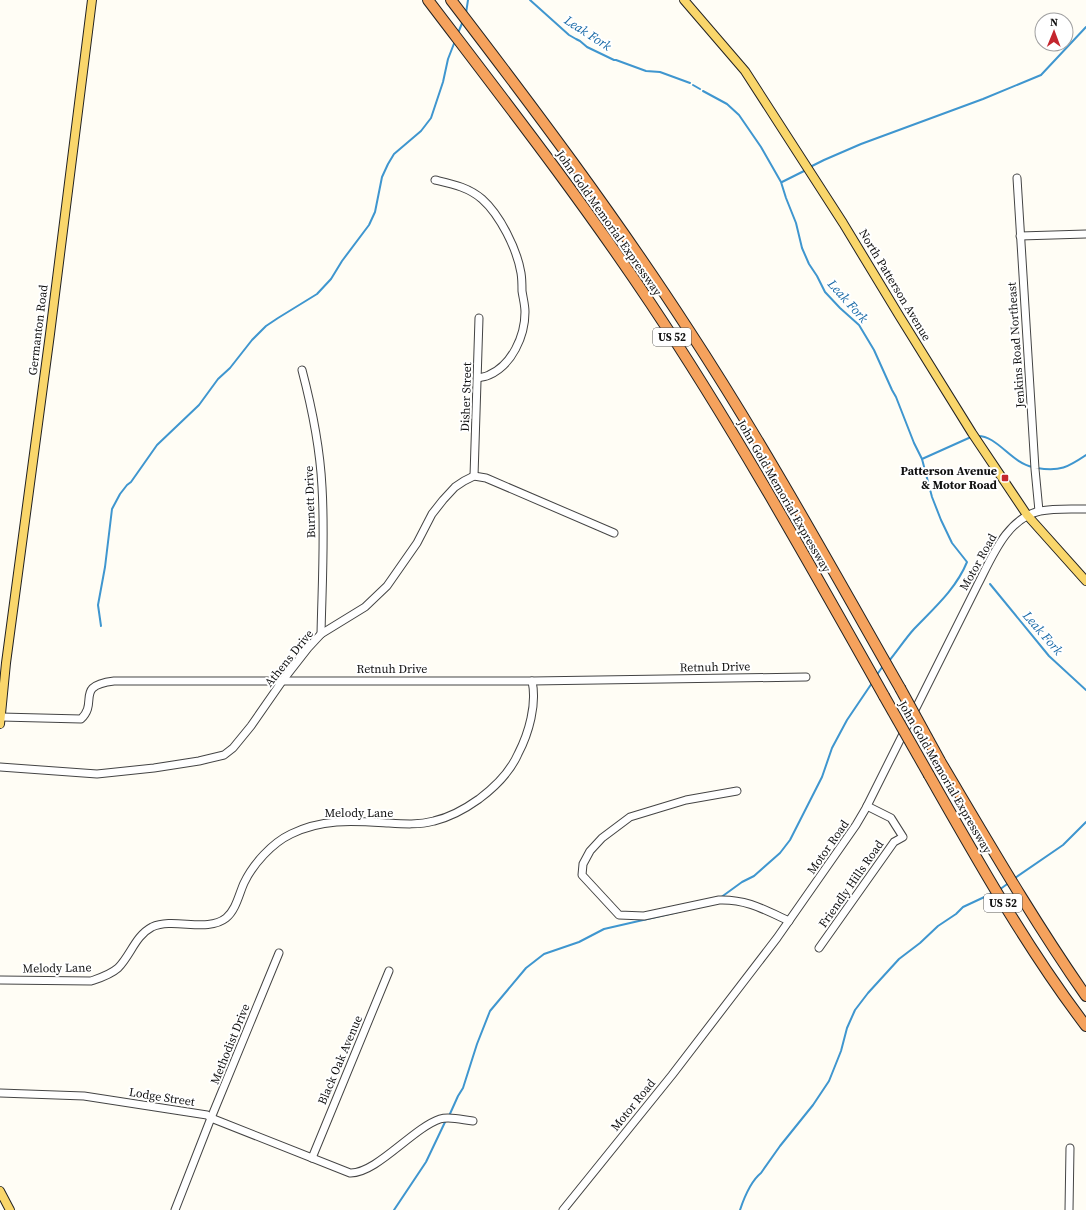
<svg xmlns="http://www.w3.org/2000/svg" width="1086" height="1210" viewBox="0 0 1086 1210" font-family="'Source Serif 4',serif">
  <rect width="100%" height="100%" fill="#fffdf5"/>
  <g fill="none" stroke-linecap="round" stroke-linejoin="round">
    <!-- stream -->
    <g stroke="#3f96cf" stroke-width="2">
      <polyline points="530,0 569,35 576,39 580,41 587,47 614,60 616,60 646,71 660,72 690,83"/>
      <polyline points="466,13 468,0"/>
      <polyline points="458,33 463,21"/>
      <polyline points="693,85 700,89"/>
      <path d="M 703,91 L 727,104 L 739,115 L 761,147 L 781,182 L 786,198 L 796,223 L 802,248 L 809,264 L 817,276 L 825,292 L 840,308 L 859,325 L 874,350 L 892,390 L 896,397 L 914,443 L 922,459 L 932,497 L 941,520 L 952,543 L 967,562 C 956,589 934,608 914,629 C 905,639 898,650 889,661"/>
      <polyline points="810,167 824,160 861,144 983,99 1041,75 1086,27"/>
      <polyline points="782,182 806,170"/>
      <path d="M 977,436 C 997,435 1011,463 1033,467"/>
      <polyline points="922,459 971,437"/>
      <path d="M 1037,468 C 1060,472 1068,467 1086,455"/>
      <polyline points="990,584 1049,656 1086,690"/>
      <polyline points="101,626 98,605 105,567 112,509 120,494 127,485 131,482 157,445 199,405 218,379 230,368 252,340 266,326 278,318 317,294 331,279 342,261 369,225 375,212 382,177 388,164 394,154 421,131 431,118 443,82 448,59 455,41"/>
      <polyline points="876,676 883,666"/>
      <polyline points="1015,878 1063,845 1086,822"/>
      <polyline points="999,890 1010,882"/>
      <polyline points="720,898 742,882 754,876 780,853 790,840 822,777 832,748 847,720 872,683"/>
      <polyline points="449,1116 458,1096 463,1088 477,1044 490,1011 526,968 544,954 579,942 604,929 678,912"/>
      <polyline points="394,1210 426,1162 446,1120"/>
      <path d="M 740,1210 C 744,1198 751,1181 761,1173 L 780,1146 L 813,1105 L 829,1081 L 841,1051 L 847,1028 L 855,1010 L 868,993 L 899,959 L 920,943 L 938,926 L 956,914 L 963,907 L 993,893"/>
    </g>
    <!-- minor casing -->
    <g stroke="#444" stroke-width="9">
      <g id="minor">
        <polyline points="1017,178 1035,469 1039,511"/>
        <path d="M 435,180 C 452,184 468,187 482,199 C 500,215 517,249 521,273 C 522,279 522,285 522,291 C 523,298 525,305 525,312 C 525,336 512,365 489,375 C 486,377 481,377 478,378"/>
        <polyline points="1020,236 1086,234"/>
        <path d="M 302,370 C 312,408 320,448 322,487 C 325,536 322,586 321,634"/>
        <polyline points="474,476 479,318"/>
        <path d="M 1,717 L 81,719 C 99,702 74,686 114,681 L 532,681 L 806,677"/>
        <polyline points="0,767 97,774 154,768 199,761 224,755 233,748 251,726 283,680 308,648 321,634 365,607 387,586 417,543 432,514 443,500 455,487 464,481 474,476 486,478 614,533"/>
        <path d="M 737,791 L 686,800 L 630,817 L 602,838 L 590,851 L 583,864 L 582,875 L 619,915 L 644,916 L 719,900 C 747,899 765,910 789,921"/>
        <polyline points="819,948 894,842 903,837 891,818 867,806"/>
        <path d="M 0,980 L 91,981 C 100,978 110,975 118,968 C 131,955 135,936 152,927 C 174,917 207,933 226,918 C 236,910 239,894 244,883 C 253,864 272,843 291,834 C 323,818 355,821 389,823 C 404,824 419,825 434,821 C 451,817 465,809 479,799 C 495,787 510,772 518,754 C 529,733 537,704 532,681"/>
        <path d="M 0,1093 L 84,1096 L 207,1115 L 211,1118 L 350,1173 C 376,1174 413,1128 440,1119 C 450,1116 463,1120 473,1121"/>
        <polyline points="312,1158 389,971"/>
        <polyline points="175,1210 211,1118 279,953"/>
        <path d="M 563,1210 L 672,1075 L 777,938 L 856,825 L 866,808 L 978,584 C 992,557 1007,518 1040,511 C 1055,508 1071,509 1086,509"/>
        <polyline points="1069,1210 1070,1148"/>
      </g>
    </g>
    <!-- major casing -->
    <g stroke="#222" stroke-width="10">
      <g id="major">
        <polyline points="684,0 745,71 843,223 900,317 972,433 1027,515 1086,581"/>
        <polyline points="0,724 6,663 50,334 92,0"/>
        <polyline points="0,1191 10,1210"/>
      </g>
    </g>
    <!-- highway casing -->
    <g stroke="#222" stroke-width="12">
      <g id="highway">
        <path d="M 428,0 C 504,100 581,199 651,304 C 735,430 809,563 884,696"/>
        <path d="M 451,0 C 533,107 614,215 688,329 C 764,445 831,567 900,688"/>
        <path d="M 940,761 C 987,840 1033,920 1086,996"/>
        <path d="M 929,775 C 978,861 1026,947 1086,1026"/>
      </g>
    </g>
    <!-- minor -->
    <use href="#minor" stroke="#fff" stroke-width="7"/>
    <!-- major -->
    <use href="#major" stroke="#f9d66b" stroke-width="8"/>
    <!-- highway -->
    <use href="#highway" stroke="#f5a25d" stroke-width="10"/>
    <!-- highway-bridge casing -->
    <g stroke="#222" stroke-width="12" stroke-linecap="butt">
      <g id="highway-bridge">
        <polyline points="900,688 940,761"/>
        <polyline points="884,696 929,775"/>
      </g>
    </g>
    <!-- highway-bridge -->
    <use href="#highway-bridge" stroke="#f5a25d" stroke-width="10"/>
  </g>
  <!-- markers -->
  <rect fill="#c4262e" stroke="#fff" stroke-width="1.5" x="1001" y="474" width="8" height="8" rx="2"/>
  <g text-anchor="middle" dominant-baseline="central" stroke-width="4" stroke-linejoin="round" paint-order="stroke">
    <!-- shield labels -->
    <g fill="#fff" stroke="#585858" stroke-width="1">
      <rect x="653" y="328" width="38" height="18" rx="3"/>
      <rect x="984" y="894" width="38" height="18" rx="3"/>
    </g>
    <g font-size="11" font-weight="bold" fill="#111">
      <text x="672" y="337">US 52</text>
      <text x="1003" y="903">US 52</text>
    </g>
    <!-- street labels -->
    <g font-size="12" fill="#111" stroke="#fff">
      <text transform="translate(609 223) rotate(55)">John Gold Memorial Expressway</text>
      <text transform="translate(895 285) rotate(59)">North Patterson Avenue</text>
      <text transform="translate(38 330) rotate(-83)">Germanton Road</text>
      <text transform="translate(1016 345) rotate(-94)">Jenkins Road Northeast</text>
      <text transform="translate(466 397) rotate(-88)">Disher Street</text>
      <text transform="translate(784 496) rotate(60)">John Gold Memorial Expressway</text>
      <text transform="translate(310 502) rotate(-92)">Burnett Drive</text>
      <text transform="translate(978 562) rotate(-61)">Motor Road</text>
      <text transform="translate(289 658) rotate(-51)">Athens Drive</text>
      <text transform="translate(715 667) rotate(-1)">Retnuh Drive</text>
      <text x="392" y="669">Retnuh Drive</text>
      <text transform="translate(945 777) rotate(60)">John Gold Memorial Expressway</text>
      <text x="359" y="813">Melody Lane</text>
      <text transform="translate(828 847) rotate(-55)">Motor Road</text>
      <text transform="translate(851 884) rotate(-55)">Friendly Hills Road</text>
      <text transform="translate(57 968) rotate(-1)">Melody Lane</text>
      <text transform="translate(230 1044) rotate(-68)">Methodist Drive</text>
      <text transform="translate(340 1060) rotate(-67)">Black Oak Avenue</text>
      <text transform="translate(162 1097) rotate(9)">Lodge Street</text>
      <text transform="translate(633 1105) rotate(-51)">Motor Road</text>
    </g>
    <!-- poi labels -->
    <g font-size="12" font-weight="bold" fill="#111" stroke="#fff" text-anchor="end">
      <text x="997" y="471">Patterson Avenue<tspan x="997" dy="14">&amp; Motor Road</tspan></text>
    </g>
    <!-- water labels -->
    <g font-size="13" font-style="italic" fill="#1768a6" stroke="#fff">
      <text transform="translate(588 33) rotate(33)">Leak Fork</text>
      <text transform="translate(848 301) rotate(48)">Leak Fork</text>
      <text transform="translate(1043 633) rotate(49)">Leak Fork</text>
    </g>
  </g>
  <!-- north arrow -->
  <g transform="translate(1054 32) rotate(1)"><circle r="19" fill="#ffffff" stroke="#a0a0a0"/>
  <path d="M0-3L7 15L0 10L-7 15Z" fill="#c4262e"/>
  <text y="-6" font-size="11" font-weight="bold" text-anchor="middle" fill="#111111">N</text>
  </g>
</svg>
